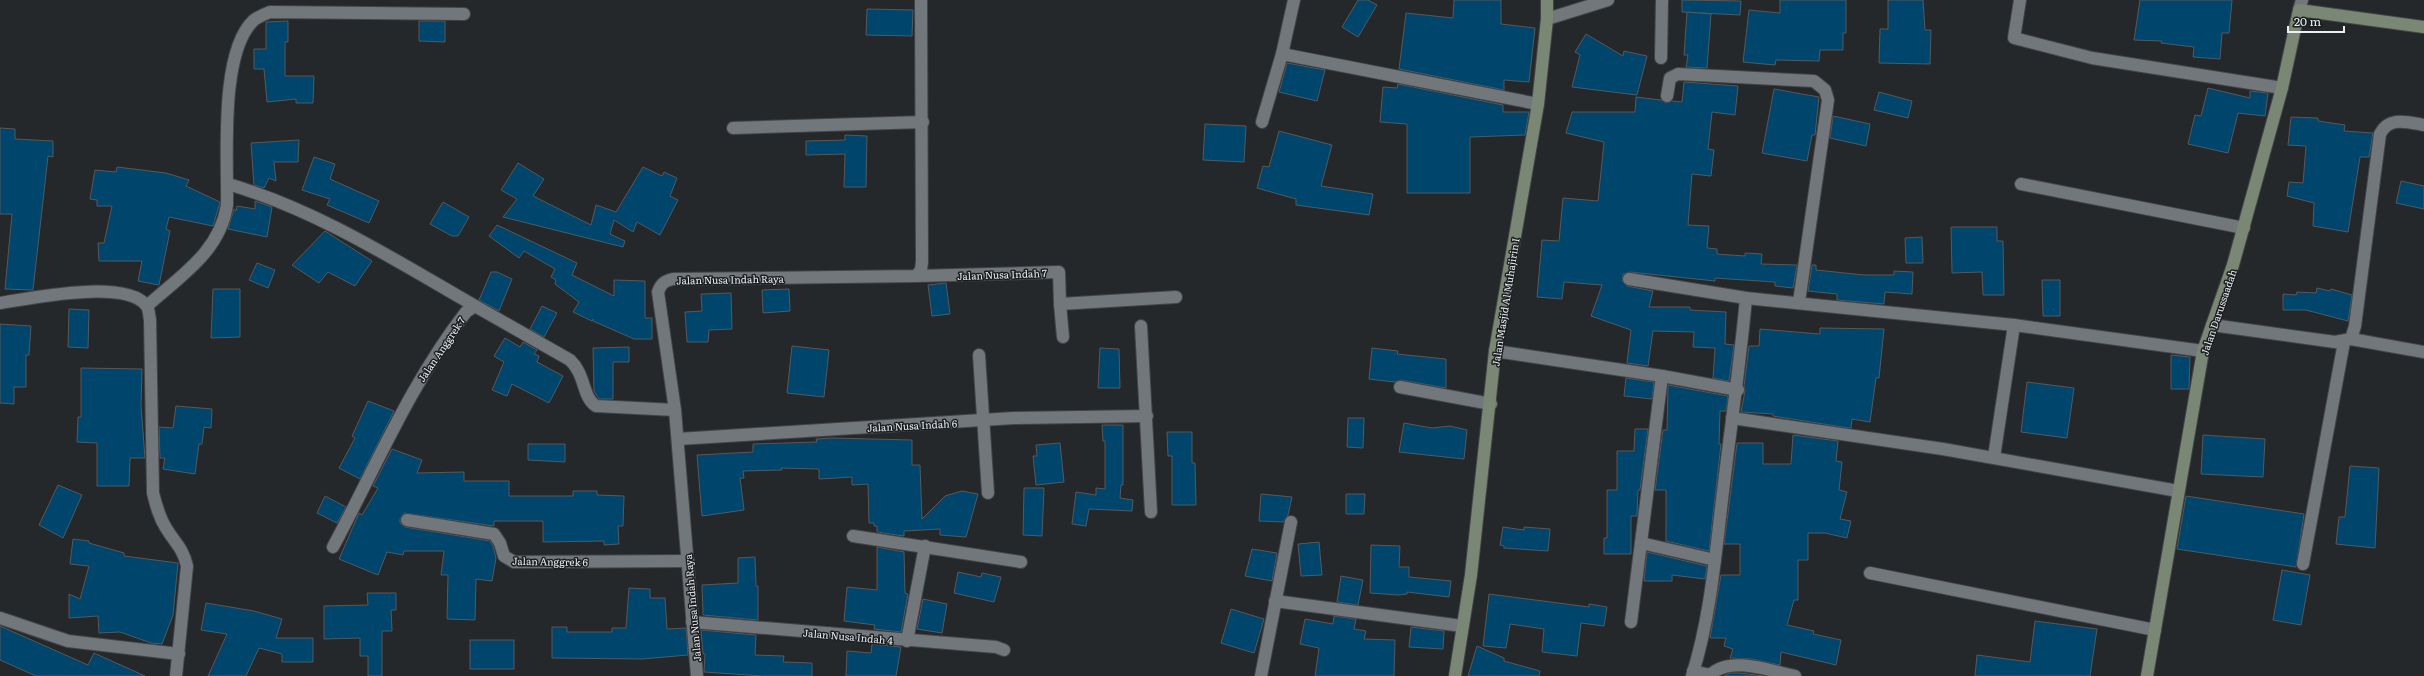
<svg xmlns="http://www.w3.org/2000/svg" width="2424" height="676" viewBox="0 0 2424 676" font-family="Literata,serif">
  <rect width="100%" height="100%" fill="#24282b"/>
  <!-- building -->
  <g fill="#00466c" stroke="#54595d">
    <polygon points="1358,0 1368,0 1377,5 1358,37 1342,27"/>
    <polygon points="1454,0 1501,0 1501,24 1535,28 1529,82 1504,80 1504,90 1399,69 1406,13 1453,18"/>
    <polygon points="1682,0 1741,1 1740,15 1682,12"/>
    <polygon points="1780,0 1846,0 1846,33 1843,33 1843,50 1820,50 1819,61 1776,60 1775,65 1743,62 1749,10 1780,13"/>
    <polygon points="1888,0 1923,0 1925,30 1931,30 1930,64 1879,63 1880,29 1888,29"/>
    <polygon points="2140,0 2232,0 2229,33 2222,33 2220,59 2193,57 2194,47 2161,43 2162,41 2134,40"/>
    <polygon points="867,9 913,10 912,36 866,35"/>
    <polygon points="1687,12 1711,14 1707,68 1686,67 1688,55 1684,55"/>
    <polygon points="288,21 288,42 285,42 285,76 314,76 313,103 296,103 296,99 267,102 264,69 254,69 254,49 266,49 266,22"/>
    <polygon points="419,21 445,21 445,42 419,41"/>
    <polygon points="1586,34 1623,56 1624,51 1647,56 1637,95 1572,87 1580,55 1575,52"/>
    <polygon points="1287,63 1325,70 1317,101 1279,92"/>
    <polygon points="1684,82 1738,86 1735,115 1712,112 1708,149 1714,150 1711,176 1692,174 1688,225 1709,226 1707,248 1717,249 1717,254 1745,256 1745,253 1762,254 1761,264 1797,265 1793,288 1775,286 1775,282 1715,278 1715,281 1630,272 1623,274 1622,281 1627,286 1653,291 1649,307 1690,307 1690,310 1726,312 1725,344 1734,345 1729,381 1713,378 1715,348 1693,347 1694,332 1653,331 1648,366 1627,363 1631,330 1591,316 1602,285 1564,282 1562,299 1537,297 1542,240 1559,241 1563,198 1598,201 1604,142 1566,133 1572,112 1635,112 1636,97 1661,100 1666,103 1672,101 1682,102"/>
    <polygon points="1398,84 1503,105 1503,112 1529,112 1525,135 1470,137 1470,193 1407,193 1407,124 1380,122 1383,87 1397,88"/>
    <polygon points="2208,88 2250,98 2250,91 2268,93 2265,116 2238,113 2228,153 2188,144 2195,115 2201,116"/>
    <polygon points="1774,89 1819,97 1815,135 1812,135 1807,161 1762,153"/>
    <polygon points="1879,92 1912,101 1908,118 1874,110"/>
    <polygon points="1833,116 1870,124 1866,146 1830,138"/>
    <polygon points="2291,117 2318,118 2318,121 2345,125 2344,131 2373,133 2369,157 2360,157 2348,232 2313,226 2314,203 2287,196 2289,182 2303,183 2306,146 2288,145"/>
    <polygon points="1205,124 1246,126 1244,162 1203,160"/>
    <polygon points="0,128 15,129 15,139 53,141 53,157 48,156 33,290 5,289 12,214 0,214"/>
    <polygon points="1279,131 1332,145 1321,186 1373,194 1369,215 1296,205 1296,199 1257,188 1263,166 1269,167"/>
    <polygon points="845,135 867,136 866,187 844,187 845,154 806,155 806,141 845,140"/>
    <polygon points="299,140 298,162 274,162 276,181 269,178 264,188 254,185 251,143"/>
    <polygon points="314,157 335,164 330,179 379,201 369,223 327,205 330,199 302,190"/>
    <polygon points="518,163 544,179 533,196 591,225 596,205 616,212 643,167 662,176 664,172 677,178 670,196 678,200 660,235 637,222 633,232 614,220 610,234 625,241 623,247 503,217 517,199 501,190"/>
    <polygon points="117,167 166,173 189,180 186,186 220,202 213,226 169,217 166,229 170,231 159,285 138,281 142,261 99,261 98,243 104,243 112,206 97,206 97,200 90,199 95,170 116,172"/>
    <polygon points="2401,181 2424,186 2424,209 2396,203"/>
    <polygon points="255,201 272,207 267,237 228,229 234,209 236,211 237,206 255,209"/>
    <polygon points="443,202 469,217 458,236 452,236 430,224"/>
    <polygon points="497,225 577,263 572,275 614,296 614,280 645,281 645,318 652,318 652,339 634,339 593,321 593,319 592,321 573,312 579,302 555,284 556,280 551,277 555,269 524,251 519,258 489,236"/>
    <polygon points="1951,227 1997,227 1997,241 2003,241 2004,295 1983,295 1982,272 1952,273"/>
    <polygon points="325,231 372,261 355,286 328,272 319,283 292,265"/>
    <polygon points="1922,237 1923,263 1906,263 1905,238"/>
    <polygon points="257,263 275,270 268,288 249,280"/>
    <polygon points="1812,265 1816,265 1816,270 1864,275 1894,275 1894,271 1913,272 1912,294 1885,292 1884,304 1837,300 1837,294 1808,291"/>
    <polygon points="491,272 497,272 512,279 499,311 479,300"/>
    <polygon points="2042,280 2060,280 2060,316 2043,316"/>
    <polygon points="946,283 950,314 932,316 928,285"/>
    <polygon points="2317,288 2330,291 2331,289 2352,295 2348,321 2306,310 2283,310 2283,294 2296,295 2297,292 2316,293"/>
    <polygon points="213,289 240,289 240,337 211,338"/>
    <polygon points="789,289 790,311 763,313 762,290"/>
    <polygon points="731,293 732,329 709,330 708,342 687,342 685,312 702,311 701,294"/>
    <polygon points="542,306 557,313 544,337 530,329"/>
    <polygon points="69,309 89,310 88,348 68,347"/>
    <polygon points="0,324 31,326 29,355 26,355 26,387 14,387 14,404 0,403"/>
    <polygon points="1820,328 1884,329 1879,378 1876,378 1870,422 1852,419 1851,428 1849,428 1773,416 1773,414 1741,412 1745,391 1744,386 1749,346 1759,346 1760,329 1820,334"/>
    <polygon points="505,338 520,347 523,342 537,350 534,354 539,356 537,362 563,376 549,403 512,384 507,396 492,390 504,362 494,356"/>
    <polygon points="792,346 829,350 824,397 787,393"/>
    <polygon points="629,347 629,362 613,362 613,399 599,399 594,391 593,348"/>
    <polygon points="1100,348 1119,349 1120,388 1098,388"/>
    <polygon points="1372,348 1398,351 1397,354 1446,359 1446,388 1401,380 1394,382 1369,379"/>
    <polygon points="2171,355 2190,357 2189,389 2171,389"/>
    <polygon points="81,368 142,369 141,406 145,458 130,458 129,486 97,486 97,443 77,442 78,417 81,417"/>
    <polygon points="1626,378 1654,382 1652,399 1624,396"/>
    <polygon points="2027,382 2074,388 2067,438 2021,432"/>
    <polygon points="1668,385 1728,396 1726,411 1720,411 1719,444 1721,444 1709,551 1666,541 1666,490 1655,490 1663,430 1667,430"/>
    <polygon points="368,401 394,411 360,479 339,468 355,438 352,436"/>
    <polygon points="176,406 212,409 211,428 204,427 202,444 199,444 195,474 163,469 165,458 160,458 159,427 173,428"/>
    <polygon points="1348,418 1364,418 1363,448 1347,447"/>
    <polygon points="1404,423 1432,428 1450,426 1467,430 1464,459 1399,452"/>
    <polygon points="1102,425 1123,425 1123,485 1121,485 1120,498 1133,500 1132,511 1089,509 1086,526 1072,524 1076,492 1096,495 1096,488 1105,489 1105,441 1103,441"/>
    <polygon points="1635,429 1648,429 1640,490 1638,490 1637,516 1631,516 1631,554 1604,554 1604,538 1607,538 1607,490 1617,490 1617,451 1634,451"/>
    <polygon points="1167,432 1192,432 1192,463 1195,463 1196,505 1172,505 1172,456 1168,456"/>
    <polygon points="1793,435 1838,441 1836,461 1842,462 1839,490 1847,492 1840,519 1851,521 1847,538 1825,533 1808,533 1808,560 1798,560 1798,600 1794,600 1787,625 1814,631 1813,634 1841,640 1836,665 1781,652 1780,665 1752,659 1730,658 1733,649 1724,646 1726,638 1710,638 1721,575 1740,575 1740,544 1724,544 1737,443 1763,443 1763,464 1791,464"/>
    <polygon points="2203,435 2265,439 2263,477 2201,474"/>
    <polygon points="832,438 912,440 912,465 920,465 922,519 945,496 962,491 978,494 966,537 940,535 940,529 904,531 904,536 877,532 877,526 874,526 874,523 869,523 868,484 852,485 852,477 819,479 819,469 781,468 782,470 743,471 744,478 740,478 744,510 702,516 697,455 753,452 753,444 817,442 816,439"/>
    <polygon points="1060,443 1064,482 1036,485 1033,456 1037,456 1036,445"/>
    <polygon points="528,444 565,444 565,462 528,460"/>
    <polygon points="392,449 422,460 417,473 464,472 464,481 509,481 509,496 573,496 573,491 597,491 597,495 624,496 623,526 618,526 619,544 604,545 604,541 543,542 543,521 494,521 494,526 404,513 400,519 400,523 405,527 490,541 493,546 496,558 492,581 476,579 475,620 447,619 448,575 441,575 444,551 404,551 403,555 387,552 378,575 339,559 359,513 362,515 378,488 373,486"/>
    <polygon points="2350,466 2379,468 2375,548 2336,544 2339,517 2345,517"/>
    <polygon points="58,485 82,495 63,538 39,525"/>
    <polygon points="1024,488 1044,488 1042,536 1023,535"/>
    <polygon points="1261,494 1292,497 1288,515 1283,522 1259,521"/>
    <polygon points="1346,494 1365,494 1364,514 1346,514"/>
    <polygon points="325,496 346,507 337,523 317,513"/>
    <polygon points="2186,496 2304,514 2296,567 2177,549"/>
    <polygon points="1503,527 1524,530 1524,527 1550,529 1548,551 1504,548 1504,546 1500,545"/>
    <polygon points="73,539 89,541 89,543 124,553 124,556 178,563 173,615 162,644 151,643 120,632 99,633 98,616 69,618 69,594 80,599 89,566 70,564"/>
    <polygon points="1319,542 1322,575 1301,576 1298,544"/>
    <polygon points="1371,545 1400,546 1399,567 1409,567 1409,577 1451,581 1449,597 1407,592 1407,594 1398,595 1370,593"/>
    <polygon points="877,547 904,552 905,593 908,594 901,632 874,629 875,625 844,621 847,587 877,590"/>
    <polygon points="1252,549 1277,553 1272,581 1245,576"/>
    <polygon points="1647,552 1707,566 1705,579 1672,575 1672,581 1644,581"/>
    <polygon points="755,557 756,586 758,586 758,620 703,615 702,585 738,583 738,558"/>
    <polygon points="2282,570 2310,575 2301,625 2273,620"/>
    <polygon points="958,572 981,577 982,573 1001,577 994,602 954,593"/>
    <polygon points="1341,576 1363,580 1358,605 1337,602"/>
    <polygon points="629,588 650,589 650,598 665,598 667,629 686,628 688,655 642,659 552,658 552,627 567,627 567,632 612,632 612,628 626,628"/>
    <polygon points="367,593 396,593 396,610 391,610 392,631 382,631 382,676 368,676 368,656 360,656 360,638 324,639 324,606 368,605"/>
    <polygon points="1489,594 1589,607 1589,604 1607,607 1604,626 1581,623 1577,656 1542,652 1544,629 1510,624 1506,648 1483,646"/>
    <polygon points="923,599 947,604 942,633 917,629"/>
    <polygon points="206,603 254,611 282,619 276,638 313,638 313,662 282,662 282,654 259,648 246,676 208,676 227,634 201,630"/>
    <polygon points="1231,609 1264,619 1254,653 1221,643"/>
    <polygon points="1334,616 1356,619 1354,629 1366,631 1364,639 1395,640 1394,676 1315,676 1319,648 1300,644 1305,619 1333,624"/>
    <polygon points="2035,621 2097,629 2090,676 1975,676 1977,655 2030,662"/>
    <polygon points="0,626 88,665 94,653 145,676 36,676 0,660"/>
    <polygon points="1411,627 1444,631 1443,649 1409,647"/>
    <polygon points="701,630 756,635 755,655 784,656 783,662 812,663 812,676 763,676 704,672 705,654 703,654"/>
    <rect x="470" y="640" width="44" height="29"/>
    <polygon points="872,644 901,647 896,676 846,676 847,651 871,653"/>
    <polygon points="1477,646 1504,658 1504,661 1540,671 1539,676 1468,676"/>
    <polygon points="1730,673 1740,673 1763,676 1724,676"/>
  </g>
  <g fill="none" stroke-linecap="round" stroke-linejoin="round">
    <!-- street casing -->
    <g stroke="#434548" stroke-width="14">
      <g id="street">
        <polyline points="2020,0 2014,38 2092,58 2282,88"/>
        <polyline points="2299,10 2302,0"/>
        <polyline points="1547,19 1608,0"/>
        <polyline points="1282,54 1538,104"/>
        <polyline points="1661,58 1662,0"/>
        <polyline points="1667,96 1670,78 1678,74 1814,81 1825,90 1828,100 1799,302"/>
        <polyline points="1262,122 1282,54 1294,0"/>
        <polyline points="733,128 923,122"/>
        <path d="M 228,184 C 317,210 395,260 475,306"/>
        <polyline points="2021,184 2244,228"/>
        <polyline points="916,276 1059,272 1060,304 1176,297"/>
        <polyline points="1629,279 1746,298 2014,325 2203,351"/>
        <path d="M 0,303 C 31,298 124,279 146,305 C 149,308 149,315 150,320 L 153,493 C 156,505 159,517 166,528 C 175,543 183,548 187,566 L 176,676"/>
        <polyline points="1060,304 1063,337"/>
        <path d="M 147,306 C 180,276 220,252 227,205 C 228,160 219,52 254,20 C 258,17 265,14 270,12 L 464,14"/>
        <path d="M 2212,325 L 2335,342 L 2351,339 L 2355,326 L 2380,134 C 2389,116 2407,122 2424,125"/>
        <polyline points="1141,326 1151,512"/>
        <polyline points="2351,339 2424,352"/>
        <polyline points="1495,351 1662,376 1738,390"/>
        <polyline points="979,355 988,493"/>
        <polyline points="1400,387 1491,404"/>
        <polyline points="1732,418 1943,449 2178,491"/>
        <polyline points="678,439 1014,418 1147,416"/>
        <polyline points="1994,457 2014,325"/>
        <polyline points="407,520 494,534 500,543 504,556 514,562 688,561"/>
        <polyline points="853,536 1021,562"/>
        <polyline points="1641,543 1715,560"/>
        <path d="M 333,547 C 376,467 410,384 466,312 L 475,306 L 570,360 C 586,375 582,397 596,406 L 675,410"/>
        <polyline points="2303,564 2344,342"/>
        <polyline points="1870,573 2155,630"/>
        <polyline points="1275,601 1462,626"/>
        <polyline points="0,618 68,641 179,654"/>
        <polyline points="692,622 996,647 1004,650"/>
        <polyline points="1631,622 1662,376"/>
        <polyline points="907,641 925,546"/>
        <path d="M 1693,671 L 1710,675 C 1731,655 1770,671 1795,676"/>
        <path d="M 697,676 L 675,410 L 658,292 C 661,283 665,281 673,279 L 916,276 L 921,270 L 922,262 L 921,0"/>
        <polyline points="1261,676 1291,522"/>
        <path d="M 1692,676 C 1710,619 1715,559 1722,500 C 1730,432 1740,365 1746,298"/>
      </g>
    </g>
    <!-- secondary casing -->
    <g stroke="#434548" stroke-width="14">
      <g id="secondary">
        <polyline points="1455,676 1471,575 1495,351 1538,104 1547,19 1547,0"/>
        <polyline points="2147,676 2203,351 2233,265 2282,88 2299,10 2424,27"/>
      </g>
    </g>
    <!-- street -->
    <use href="#street" stroke="#72777b" stroke-width="12"/>
    <!-- secondary -->
    <use href="#secondary" stroke="#7a8774" stroke-width="12"/>
  </g>
  <g text-anchor="middle" dominant-baseline="central" stroke-width="3" stroke-linejoin="round" paint-order="stroke">
    <!-- street labels -->
    <g font-size="10" fill="#eceef0" stroke="#1a1e21">
      <text transform="translate(1002 274) rotate(-2)">Jalan Nusa Indah 7</text>
      <text transform="translate(730 279) rotate(-1)">Jalan Nusa Indah Raya</text>
      <text transform="translate(1505 302) rotate(-81)">Jalan Masjid Al Muhajirin I</text>
      <text transform="translate(2218 312) rotate(-71)">Jalan Darussaadah</text>
      <text transform="translate(441 349) rotate(-56)">Jalan Anggrek 7</text>
      <text transform="translate(912 425) rotate(-3)">Jalan Nusa Indah 6</text>
      <text transform="translate(550 561) rotate(1)">Jalan Anggrek 6</text>
      <text transform="translate(692 608) rotate(-95)">Jalan Nusa Indah Raya</text>
      <text transform="translate(848 636) rotate(5)">Jalan Nusa Indah 4</text>
    </g>
  </g>
  <!-- scale -->
  <path d="M2288 26v6h56v-6" fill="none" stroke="#eceef0" stroke-width="2"/>
  <text x="2294" y="26" font-size="12" fill="#eceef0" stroke="#1a1e21" stroke-width="3" paint-order="stroke">20 m</text>
</svg>
